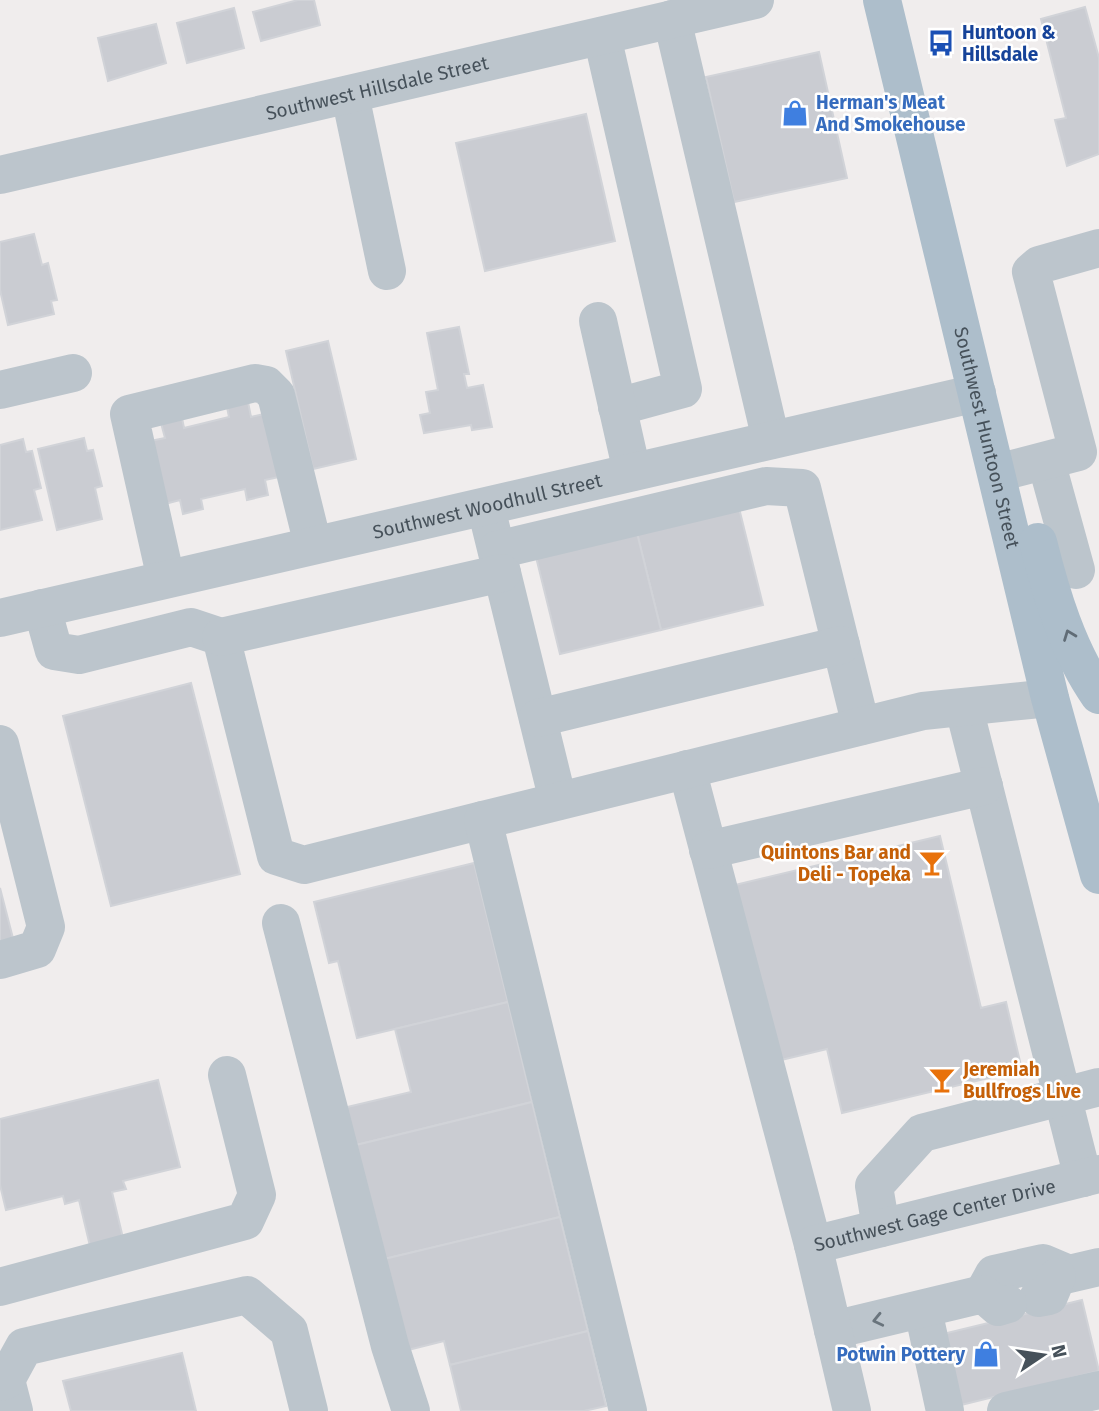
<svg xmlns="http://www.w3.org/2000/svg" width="1099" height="1411" viewBox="0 0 1099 1411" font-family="'Fira Sans',sans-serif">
  <rect width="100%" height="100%" fill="#f0eded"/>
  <!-- building -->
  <g fill="#caccd2" stroke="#d1d3d8" stroke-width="2">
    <polygon points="298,0 314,0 320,25 261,41 253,12"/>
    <polygon points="1085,7 1099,58 1099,154 1067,166 1055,120 1066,118 1041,19"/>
    <polygon points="234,8 244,48 187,63 177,23"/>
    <polygon points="156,24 166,63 108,81 98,38"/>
    <polygon points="819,52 847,178 734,202 706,77"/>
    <polygon points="586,114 615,241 485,271 456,143"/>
    <polygon points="34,234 42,265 48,263 57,300 51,301 54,314 8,325 0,290 0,242"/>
    <polygon points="459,327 469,374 464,374 467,388 483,385 492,427 472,430 471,425 424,433 420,415 430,413 426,392 438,390 427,333"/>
    <polygon points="328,341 356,459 313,469 286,351"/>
    <polygon points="248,402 251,417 264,414 279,477 265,480 268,495 247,500 245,489 201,499 203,509 183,514 180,500 165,504 150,441 165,438 161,423 182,418 184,428 229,417 227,407"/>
    <polygon points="84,438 87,451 93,450 102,486 95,488 102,519 57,530 38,449"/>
    <polygon points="23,439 26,452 32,451 41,488 34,490 42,520 0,530 0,445"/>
    <polygon points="739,508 763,605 661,630 637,533"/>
    <polygon points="637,533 661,630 560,654 536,557"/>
    <polygon points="191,683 240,874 111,906 63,716"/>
    <polygon points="940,836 981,1008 1006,1002 1022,1070 842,1113 827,1049 777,1061 735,885"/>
    <polygon points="474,863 508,1002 357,1038 338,961 329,963 314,902"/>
    <polygon points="0,888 15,946 0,950"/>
    <polygon points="508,1002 532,1102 352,1146 343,1108 411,1092 395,1029"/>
    <polygon points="158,1080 180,1167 123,1181 126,1189 112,1192 123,1238 90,1246 79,1200 65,1204 63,1196 6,1210 0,1185 0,1119"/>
    <polygon points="532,1102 560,1217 380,1260 352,1146"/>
    <polygon points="560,1217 588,1331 450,1365 444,1341 408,1350 380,1260"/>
    <polygon points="1082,1300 1099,1371 961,1405 943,1334"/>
    <polygon points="588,1331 606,1406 584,1411 461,1411 450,1365"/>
    <polygon points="182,1353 196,1411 71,1411 63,1381"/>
  </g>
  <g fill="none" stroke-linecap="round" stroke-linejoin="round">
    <!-- minor -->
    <g stroke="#bcc5cc" stroke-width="38">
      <polyline points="672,19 771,440"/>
      <polyline points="602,36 683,389 617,407"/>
      <polyline points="350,95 387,271"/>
      <path id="s1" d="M 0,175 L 755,0"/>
      <polyline points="598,321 632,472"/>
      <polyline points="0,390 73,373"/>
      <polyline points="1046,461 1076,570"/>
      <polyline points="997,473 1078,452 1031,272 1039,265 1099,248"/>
      <polyline points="490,524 558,801"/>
      <polyline points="497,550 766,486 802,488 861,726"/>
      <polyline points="166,579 129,414 255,383 266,385 276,395 313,545"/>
      <polyline points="42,608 54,651 79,655 191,627 221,637 276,856 304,865 483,820"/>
      <path id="s2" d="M 0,618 L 977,393"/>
      <polyline points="221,637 502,573"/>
      <polyline points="964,708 1083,1178"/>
      <polyline points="538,718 841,645"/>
      <polyline points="0,744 46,927 37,949 0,960"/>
      <polyline points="687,769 813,1245"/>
      <polyline points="708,850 984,786"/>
      <polyline points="281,923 390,1346 411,1411"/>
      <polyline points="881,1228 874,1186 922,1133 1099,1087"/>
      <polyline points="0,1287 245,1221 257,1195 227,1075"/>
      <polyline points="983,1294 994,1274 1043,1263 1069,1274 1099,1267"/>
      <polyline points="1038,1298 1049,1296 1057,1277"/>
      <polyline points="923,1310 945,1411"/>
      <polyline points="833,1330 983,1294 998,1307 1008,1304"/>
      <polyline points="6,1380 14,1411"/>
      <polyline points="0,1382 6,1380 24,1347 247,1295 289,1331 309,1411"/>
      <polyline points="628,1411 483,820 923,711 1050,698"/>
      <path id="s3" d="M 852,1411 L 813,1245 L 1099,1174"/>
      <polyline points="1006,1411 1099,1390"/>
    </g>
    <!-- major -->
    <g stroke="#adbecb" stroke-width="38">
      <path id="s4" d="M 882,0 L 1050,698 L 1099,875"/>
      <path d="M 1038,542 C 1051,594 1068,651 1099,695"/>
    </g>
  </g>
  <!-- one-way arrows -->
  <defs><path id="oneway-chevron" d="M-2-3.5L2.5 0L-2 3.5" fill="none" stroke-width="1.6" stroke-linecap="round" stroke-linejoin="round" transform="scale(1.75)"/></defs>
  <use stroke="#606c76" href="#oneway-chevron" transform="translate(1069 635) rotate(-111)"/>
  <use stroke="#69747c" href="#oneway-chevron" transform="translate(878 1320) rotate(167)"/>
  <!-- icons -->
  <defs>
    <g id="bus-bare" transform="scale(2.1)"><path d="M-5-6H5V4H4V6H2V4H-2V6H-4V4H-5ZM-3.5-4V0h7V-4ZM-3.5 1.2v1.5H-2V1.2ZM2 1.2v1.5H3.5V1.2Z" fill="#1a4fb4" stroke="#fff" stroke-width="2.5" paint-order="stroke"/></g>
    <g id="shop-bare" transform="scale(2.1)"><path d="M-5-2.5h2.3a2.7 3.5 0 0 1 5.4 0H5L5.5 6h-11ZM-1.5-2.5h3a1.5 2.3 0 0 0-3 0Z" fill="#3f7fe0" stroke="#fff" stroke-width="2.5" paint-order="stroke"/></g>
    <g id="bar-bare" transform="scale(2.1)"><path d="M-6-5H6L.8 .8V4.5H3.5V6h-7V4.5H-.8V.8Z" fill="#e8710a" stroke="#fff" stroke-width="2.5" paint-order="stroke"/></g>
  </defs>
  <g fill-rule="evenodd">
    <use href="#bus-bare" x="941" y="43"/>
    <use href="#shop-bare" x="795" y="113"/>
    <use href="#bar-bare" x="932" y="863"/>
    <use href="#bar-bare" x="942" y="1080"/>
    <use href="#shop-bare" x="986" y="1354"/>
  </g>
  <g text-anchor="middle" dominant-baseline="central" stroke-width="5" stroke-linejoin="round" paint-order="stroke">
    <!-- transit labels -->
    <g font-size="19" font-weight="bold" fill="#164399" stroke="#fff" text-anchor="start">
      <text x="962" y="32">Huntoon &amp;<tspan x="962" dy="22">Hillsdale</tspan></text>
    </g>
    <!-- street labels -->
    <g font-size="19" fill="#46515a" stroke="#fff">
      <text stroke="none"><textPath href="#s1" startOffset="387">Southwest Hillsdale Street</textPath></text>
      <text stroke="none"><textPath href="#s4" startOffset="450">Southwest Huntoon Street</textPath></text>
      <text stroke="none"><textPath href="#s2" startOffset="500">Southwest Woodhull Street</textPath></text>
      <text stroke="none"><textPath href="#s3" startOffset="296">Southwest Gage Center Drive</textPath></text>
    </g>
    <!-- shop labels -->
    <g font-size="19" font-weight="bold" fill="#366cbe" stroke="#fff" text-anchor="start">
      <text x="816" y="102">Herman's Meat<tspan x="816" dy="22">And Smokehouse</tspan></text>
      <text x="965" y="1354" text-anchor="end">Potwin Pottery</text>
    </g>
    <!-- food labels -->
    <g font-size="19" font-weight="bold" fill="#c56008" stroke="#fff" text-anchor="end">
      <text x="911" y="852">Quintons Bar and<tspan x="911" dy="22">Deli - Topeka</tspan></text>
      <text x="963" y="1069" text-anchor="start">Jeremiah<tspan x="963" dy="22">Bullfrogs Live</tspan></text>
    </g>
  </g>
  <!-- north arrow -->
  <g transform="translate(1043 1355) rotate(77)" stroke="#ffffff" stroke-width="5" paint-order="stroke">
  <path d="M0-5L12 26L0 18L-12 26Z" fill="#46515a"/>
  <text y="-10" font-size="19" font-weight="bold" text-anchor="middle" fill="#46515a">N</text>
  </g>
</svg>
